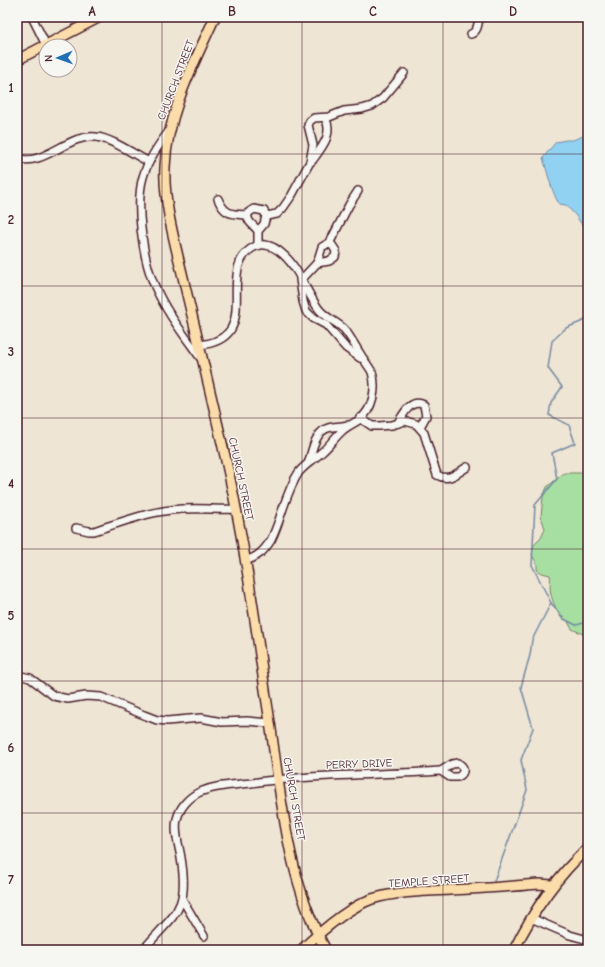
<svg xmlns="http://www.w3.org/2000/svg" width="605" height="967" viewBox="0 0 605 967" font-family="'Comic Neue',sans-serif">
  <rect width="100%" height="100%" fill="#eee5d4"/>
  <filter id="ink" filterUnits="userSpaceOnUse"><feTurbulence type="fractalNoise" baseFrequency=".025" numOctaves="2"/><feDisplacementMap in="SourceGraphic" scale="8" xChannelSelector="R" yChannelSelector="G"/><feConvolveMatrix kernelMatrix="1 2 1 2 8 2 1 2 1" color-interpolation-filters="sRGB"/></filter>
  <g filter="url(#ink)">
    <!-- green -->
    <path fill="#a7dfa3" stroke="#787f67" d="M 564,473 L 588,473 L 588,633 L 583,634 L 572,629 L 567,620 L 562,619 C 556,610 551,599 550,588 C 550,583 551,580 550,575 L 542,573 L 537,570 L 537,564 L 532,555 L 533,548 L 534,545 L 541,538 L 545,529 L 541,516 L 543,497 L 547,487 Z"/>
    <!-- water -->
    <path fill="#91d2f3" stroke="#758aa3" d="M 588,134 L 588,240 L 586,231 L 576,216 L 566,205 L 559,204 C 551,190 548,174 543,158 L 550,149 L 556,142 L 566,140 L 573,140 Z"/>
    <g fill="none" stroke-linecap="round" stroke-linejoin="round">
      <!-- stream -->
      <g stroke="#758aa3" stroke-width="1.5">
        <polyline points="588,319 566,328 552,341 548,368 562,387 551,403 549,415 569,425 575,443 552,453 557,479 535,505 532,565 551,603 564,619 576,625 588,622"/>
        <polyline points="494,881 527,790 521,760 533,728 521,687 530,655 532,640 551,603"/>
      </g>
      <!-- minor casing -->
      <g stroke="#4a1f2b" stroke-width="10">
        <g id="minor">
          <polyline points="32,17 46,45"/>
          <path d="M 471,34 C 478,31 478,24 479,17"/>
          <path d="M 170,130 C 159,144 148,160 143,177 C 135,204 143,257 153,282 C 165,311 184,335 202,360"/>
          <path d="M 17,158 C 43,168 69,133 96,137 C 111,138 135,155 149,162"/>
          <path d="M 312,161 C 322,147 334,134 325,118"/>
          <path d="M 218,199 C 225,215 231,214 247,215"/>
          <polyline points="266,216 277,214 283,208 292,195 310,162 313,145 308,125 310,121 314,118 329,117 344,111 362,109 372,106 383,98 404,73"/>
          <path d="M 258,231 C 254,225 246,222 248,213 L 254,209 L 264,211 L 266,216 L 264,224 L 258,231 L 258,246"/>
          <polygon points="327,244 332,245 336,251 335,257 329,261 317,263 322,247"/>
          <polyline points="329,244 349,205 358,191"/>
          <polyline points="300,279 303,301 306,311 313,318 326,325 346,348 360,358"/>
          <polyline points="302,279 317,263"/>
          <path d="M 199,345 C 210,344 224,340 231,329 C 245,304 223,261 256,246 C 263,243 273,246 279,251 C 298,265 305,290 318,308 C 325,318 336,321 344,329 C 350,336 354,344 359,352 C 363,359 368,365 372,372 C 377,388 373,410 359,420 C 354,423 348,426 343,430 C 336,436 330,445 322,452 C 314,459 306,464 299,472 C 285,493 282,518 271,540 C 264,551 258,557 245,561"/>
          <path d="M 360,418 L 372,426 L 379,426 L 392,425 L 405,421 L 416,424 L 424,433 L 437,475 C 449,482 457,473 467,467"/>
          <path d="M 398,423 C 404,413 411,398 424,405 L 426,416 L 420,427"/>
          <path d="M 309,461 C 312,451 315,432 328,428 C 334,426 341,427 347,425"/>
          <path d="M 76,528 L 89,531 L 94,531 C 119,523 144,513 171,510 C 192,507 215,510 236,509"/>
          <polyline points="17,675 30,678 54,696 68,699 86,696 101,697 144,715 157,720 167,721 201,718 222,722 247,721 270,723"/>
          <path d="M 458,763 C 465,767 465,773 458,777 L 450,777 L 441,771 L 452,764 Z"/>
          <polyline points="182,899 204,936"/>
          <polyline points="531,918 570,935 588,940"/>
          <path d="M 143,950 C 174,913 190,912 181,858 C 179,845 174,832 177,819 C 180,807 189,797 200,792 C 216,785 234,785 251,783 C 314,774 378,775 441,771"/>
        </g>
      </g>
      <!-- major casing -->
      <g stroke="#4a1f2b" stroke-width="12">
        <g id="major">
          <path d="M 215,17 C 193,65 167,114 165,167 C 163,204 177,250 185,286 C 200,349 215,411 229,474 C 243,539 253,604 262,669 C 265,692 269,714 272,736 C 282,808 290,886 326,950"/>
          <polyline points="17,60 100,17"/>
          <path d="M 301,950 C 319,933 349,907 372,899 C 399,890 441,891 469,889 C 493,888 516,886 539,884 L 552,885"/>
          <path d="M 514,950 C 533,911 556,877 588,848"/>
        </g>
      </g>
      <!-- minor -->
      <use href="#minor" stroke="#f6f6f2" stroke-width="7"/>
      <!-- major -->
      <use href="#major" stroke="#faddab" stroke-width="9"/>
    </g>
  </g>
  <!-- grid -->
  <path fill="none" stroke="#4a1f2b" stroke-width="1" stroke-opacity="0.55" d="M 162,17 L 162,950M 302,17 L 302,950M 443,17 L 443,950M 17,154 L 588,154M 17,286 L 588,286M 17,418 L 588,418M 17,549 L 588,549M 17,681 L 588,681M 17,813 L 588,813"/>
  <g text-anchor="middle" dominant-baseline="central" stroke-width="3" stroke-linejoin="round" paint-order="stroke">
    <!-- street labels -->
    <g font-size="11" fill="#4a1f2b" stroke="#f6f6f2">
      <text transform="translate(176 80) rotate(-69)">CHURCH STREET</text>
      <text transform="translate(241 479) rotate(78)">CHURCH STREET</text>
      <text transform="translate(359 764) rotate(-2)">PERRY DRIVE</text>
      <text transform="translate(294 799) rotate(80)">CHURCH STREET</text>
      <text transform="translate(429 881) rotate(-4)">TEMPLE STREET</text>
    </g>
  </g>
  <!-- margin -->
  <rect width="605" height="967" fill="none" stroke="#f6f6f2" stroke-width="44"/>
  <!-- north arrow -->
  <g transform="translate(58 58) rotate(268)"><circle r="19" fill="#f6f6f2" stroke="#b1a0a2"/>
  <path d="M0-3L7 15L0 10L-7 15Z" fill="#1f6fb2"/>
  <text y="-6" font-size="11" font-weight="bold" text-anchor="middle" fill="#4a1f2b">N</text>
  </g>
  <rect x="22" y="22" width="561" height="923" fill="none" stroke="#4a1f2b" stroke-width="1.5"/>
  <g font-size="13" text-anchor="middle" font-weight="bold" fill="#4a1f2b">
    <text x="92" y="16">A</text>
    <text x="232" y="16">B</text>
    <text x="373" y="16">C</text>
    <text x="513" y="16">D</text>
    <text x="11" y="92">1</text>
    <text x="11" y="224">2</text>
    <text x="11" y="356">3</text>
    <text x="11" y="488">4</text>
    <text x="11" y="620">5</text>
    <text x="11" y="752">6</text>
    <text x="11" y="884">7</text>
  </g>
</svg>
